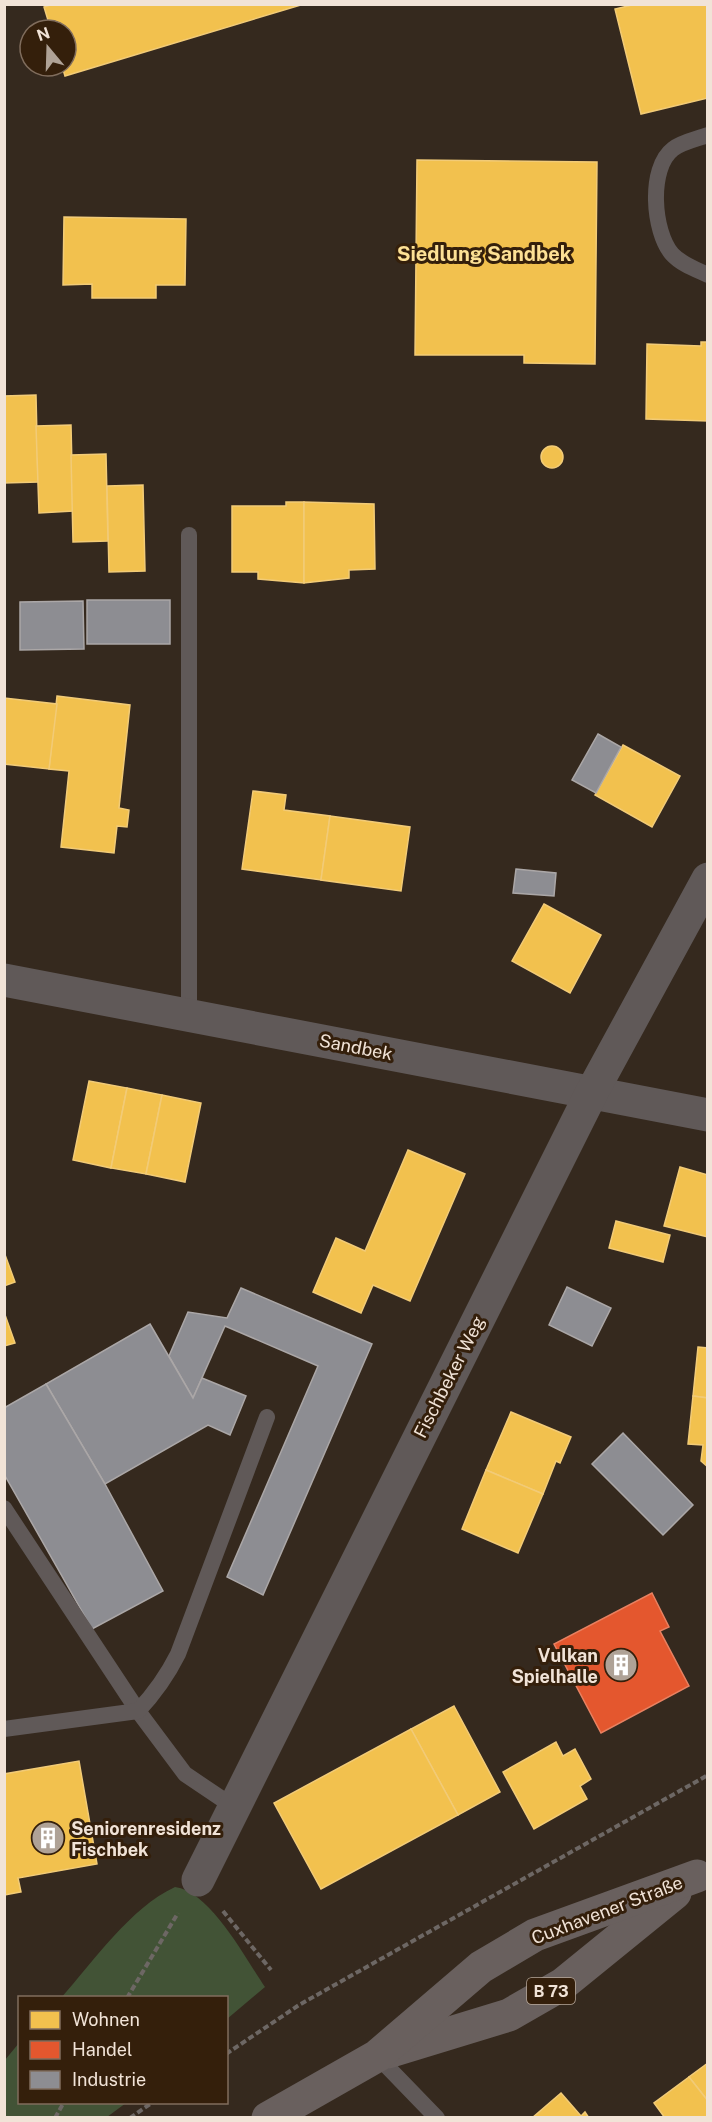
<svg xmlns="http://www.w3.org/2000/svg" width="712" height="2122" viewBox="0 0 712 2122" font-family="'Public Sans',sans-serif">
  <rect width="100%" height="100%" fill="#35291e"/>
  <!-- green -->
  <g fill="#425336">
    <path d="M 175,1887 C 211,1892 245,1958 265,1987 L 227,2019 L 226,1998 L 61,1998 C 93,1962 131,1907 175,1887 Z"/>
    <polygon points="19,2043 20,2102 126,2103 107,2117 5,2117 5,2060"/>
  </g>
  <!-- homes -->
  <g fill="#f2c14e" stroke="#f2cb77" stroke-width="1.5">
    <polygon points="53,4 304,4 65,76 62,66 66,66 66,30 51,30 44,7"/>
    <polygon points="636,4 708,4 708,98 641,114 615,9"/>
    <polygon points="417,160 597,162 595,364 524,363 524,355 415,355"/>
    <polygon points="64,217 186,219 185,285 156,285 156,298 92,298 92,284 63,285"/>
    <polygon points="701,342 708,342 708,421 646,419 647,344 701,346"/>
    <polygon points="36,395 38,482 4,483 4,396"/>
    <polygon points="71,425 73,511 39,513 36,426"/>
    <circle cx="552" cy="457" r="11"/>
    <polygon points="106,454 108,541 73,542 71,455"/>
    <polygon points="143,485 145,571 109,572 107,486"/>
    <polygon points="286,502 304,502 304,583 258,579 258,572 232,572 232,506 286,506"/>
    <polygon points="304,502 374,504 375,569 349,570 349,578 304,583"/>
    <polygon points="57,696 130,705 119,808 129,810 127,827 117,826 114,853 61,847 69,771 49,769"/>
    <polygon points="4,698 57,704 49,769 4,764"/>
    <polygon points="623,745 680,776 652,827 595,795"/>
    <polygon points="253,791 286,795 284,810 330,816 321,880 242,869"/>
    <polygon points="330,816 410,827 401,891 321,880"/>
    <polygon points="544,904 601,935 570,993 512,961"/>
    <polygon points="89,1081 127,1088 111,1168 73,1160"/>
    <polygon points="127,1088 162,1095 146,1174 111,1168"/>
    <polygon points="162,1095 201,1103 185,1182 146,1174"/>
    <polygon points="408,1150 465,1174 410,1301 373,1285 361,1313 313,1292 336,1238 365,1251"/>
    <polygon points="680,1167 708,1175 708,1237 664,1226"/>
    <polygon points="616,1221 670,1235 663,1262 609,1248"/>
    <polygon points="4,1252 15,1282 4,1286"/>
    <polygon points="4,1312 15,1343 4,1346"/>
    <polygon points="698,1347 708,1348 708,1398 693,1396"/>
    <polygon points="693,1396 708,1398 708,1467 701,1461 703,1445 688,1444"/>
    <polygon points="511,1412 571,1437 560,1463 556,1461 543,1494 486,1470"/>
    <polygon points="486,1470 543,1494 518,1553 462,1529"/>
    <polygon points="454,1706 500,1792 458,1815 411,1729"/>
    <polygon points="411,1729 458,1815 321,1889 274,1803"/>
    <polygon points="556,1742 563,1756 575,1749 591,1779 580,1786 587,1799 534,1829 503,1772"/>
    <polygon points="79,1761 97,1864 18,1878 21,1892 4,1895 4,1774"/>
    <polygon points="708,2063 708,2101 689,2077"/>
    <polygon points="689,2077 708,2101 708,2118 665,2118 654,2103"/>
    <polygon points="561,2093 581,2116 585,2112 589,2118 532,2118"/>
  </g>
  <!-- shops -->
  <polygon fill="#e4572e" stroke="#e88161" stroke-width="1.5" points="652,1593 669,1627 660,1631 689,1686 601,1733 554,1644"/>
  <!-- industry -->
  <g fill="#8d8d92" stroke="#aba7a7" stroke-width="1.5">
    <rect x="87" y="600" width="83" height="44"/>
    <polygon points="83,601 84,649 20,650 20,602"/>
    <polygon points="598,734 621,747 596,793 572,780"/>
    <polygon points="516,869 556,873 554,896 513,893"/>
    <polygon points="567,1287 611,1308 592,1346 549,1325"/>
    <polygon points="241,1288 372,1344 263,1595 227,1577 318,1366 225,1326 193,1398 169,1356 188,1312 227,1318"/>
    <polygon points="150,1324 193,1398 202,1378 246,1396 230,1435 208,1425 105,1484 46,1384"/>
    <polygon points="46,1384 105,1484 163,1591 92,1629 4,1474 4,1408"/>
    <polygon points="623,1433 693,1505 663,1535 592,1464"/>
  </g>
  <g fill="none" stroke-linecap="round" stroke-linejoin="round">
    <!-- path -->
    <g stroke="#6d6764" stroke-width="4" stroke-dasharray="6 3" stroke-linecap="butt">
      <polyline points="223,1911 271,1970"/>
      <polyline points="127,1998 178,1913"/>
      <polyline points="226,2054 299,2005 708,1775"/>
      <polyline points="55,2118 64,2102"/>
      <polyline points="130,2118 153,2102"/>
    </g>
    <!-- service -->
    <g stroke="#605958" stroke-width="16">
      <path d="M 708,135 C 697,139 682,142 673,149 C 648,168 653,232 672,254 C 681,264 695,269 708,275"/>
      <polyline points="189,1016 189,535"/>
      <polyline points="4,1508 138,1711 185,1774 234,1807"/>
      <path d="M 4,1729 L 138,1711 C 155,1693 167,1676 178,1654 L 267,1417"/>
      <polyline points="377,2056 437,2118"/>
    </g>
    <!-- minor -->
    <g stroke="#605958" stroke-width="33">
      <polyline points="4,980 708,1115"/>
      <polyline points="198,1880 592,1092 708,879"/>
    </g>
    <!-- primary -->
    <g stroke="#69605e" stroke-width="33">
      <polyline points="388,2052 509,2015 563,1984 675,1893"/>
      <polyline points="268,2118 377,2056 481,1967 535,1935 697,1876"/>
    </g>
  </g>
  <!-- icons -->
  <defs>
    <g id="building-disc" transform="scale(1.725)"><circle r="9.5" fill="#afa296" stroke="#341f0b"/><path d="M-4-6H4V6H1V3H-1V6H-4ZM-2.5-4.3h1.7v1.8h-1.7ZM.8-4.3h1.7v1.8H.8ZM-2.5-1h1.7V.8h-1.7ZM.8-1h1.7V.8H.8Z" fill="#fff"/></g>
  </defs>
  <g fill-rule="evenodd">
    <use href="#building-disc" x="621" y="1665"/>
    <use href="#building-disc" x="48" y="1838"/>
  </g>
  <g text-anchor="middle" dominant-baseline="central" stroke-width="6" stroke-linejoin="round" paint-order="stroke">
    <!-- shield labels -->
    <rect fill="#341f0b" stroke="#b8a89a" stroke-width="1.5" x="527" y="1978" width="48" height="26" rx="4.5"/>
    <g font-size="16" font-weight="bold" fill="#f1e3d7">
      <text x="551" y="1991">B 73</text>
    </g>
    <!-- street labels -->
    <g font-size="18" fill="#f1e3d7" stroke="#341f0b">
      <text transform="translate(356 1047) rotate(11)">Sandbek</text>
      <text transform="translate(449 1377) rotate(-63)">Fischbeker Weg</text>
      <text transform="translate(607 1910) rotate(-21)">Cuxhavener Straße</text>
    </g>
    <!-- poi labels -->
    <g font-size="18" font-weight="bold" fill="#f1e3d7" stroke="#341f0b" text-anchor="end">
      <text x="598" y="1655">Vulkan<tspan x="598" dy="21">Spielhalle</tspan></text>
      <text x="71" y="1828" text-anchor="start">Seniorenresidenz<tspan x="71" dy="21">Fischbek</tspan></text>
    </g>
    <!-- neighbourhood labels -->
    <g font-size="20" font-weight="bold" fill="#fde195" stroke="#341f0b">
      <text x="484" y="254">Siedlung Sandbek</text>
    </g>
  </g>
  <!-- border -->
  <rect width="712" height="2122" fill="none" stroke="#f1e3d7" stroke-width="12"/>
  <!-- legend -->
  <rect x="18" y="1996" width="210" height="108" fill="#341f0b" stroke="#806d5d" stroke-width="1.5"/>
  <rect x="30" y="2011" width="30" height="18" fill="#f2c14e" stroke="#806d5d" stroke-width="1.5"/>
  <text x="72" y="2026" font-size="18" fill="#f1e3d7">Wohnen</text>
  <rect x="30" y="2041" width="30" height="18" fill="#e4572e" stroke="#806d5d" stroke-width="1.5"/>
  <text x="72" y="2056" font-size="18" fill="#f1e3d7">Handel</text>
  <rect x="30" y="2071" width="30" height="18" fill="#8d8d92" stroke="#806d5d" stroke-width="1.5"/>
  <text x="72" y="2086" font-size="18" fill="#f1e3d7">Industrie</text>
  <!-- north arrow -->
  <g transform="translate(48 48) rotate(341)"><circle r="28" fill="#341f0b" stroke="#806d5d" stroke-width="1.5"/>
  <path d="M0-4.5L10 22L0 15L-10 22Z" fill="#afa296"/>
  <text y="-9" font-size="16" font-weight="bold" text-anchor="middle" fill="#f1e3d7">N</text>
  </g>
</svg>
